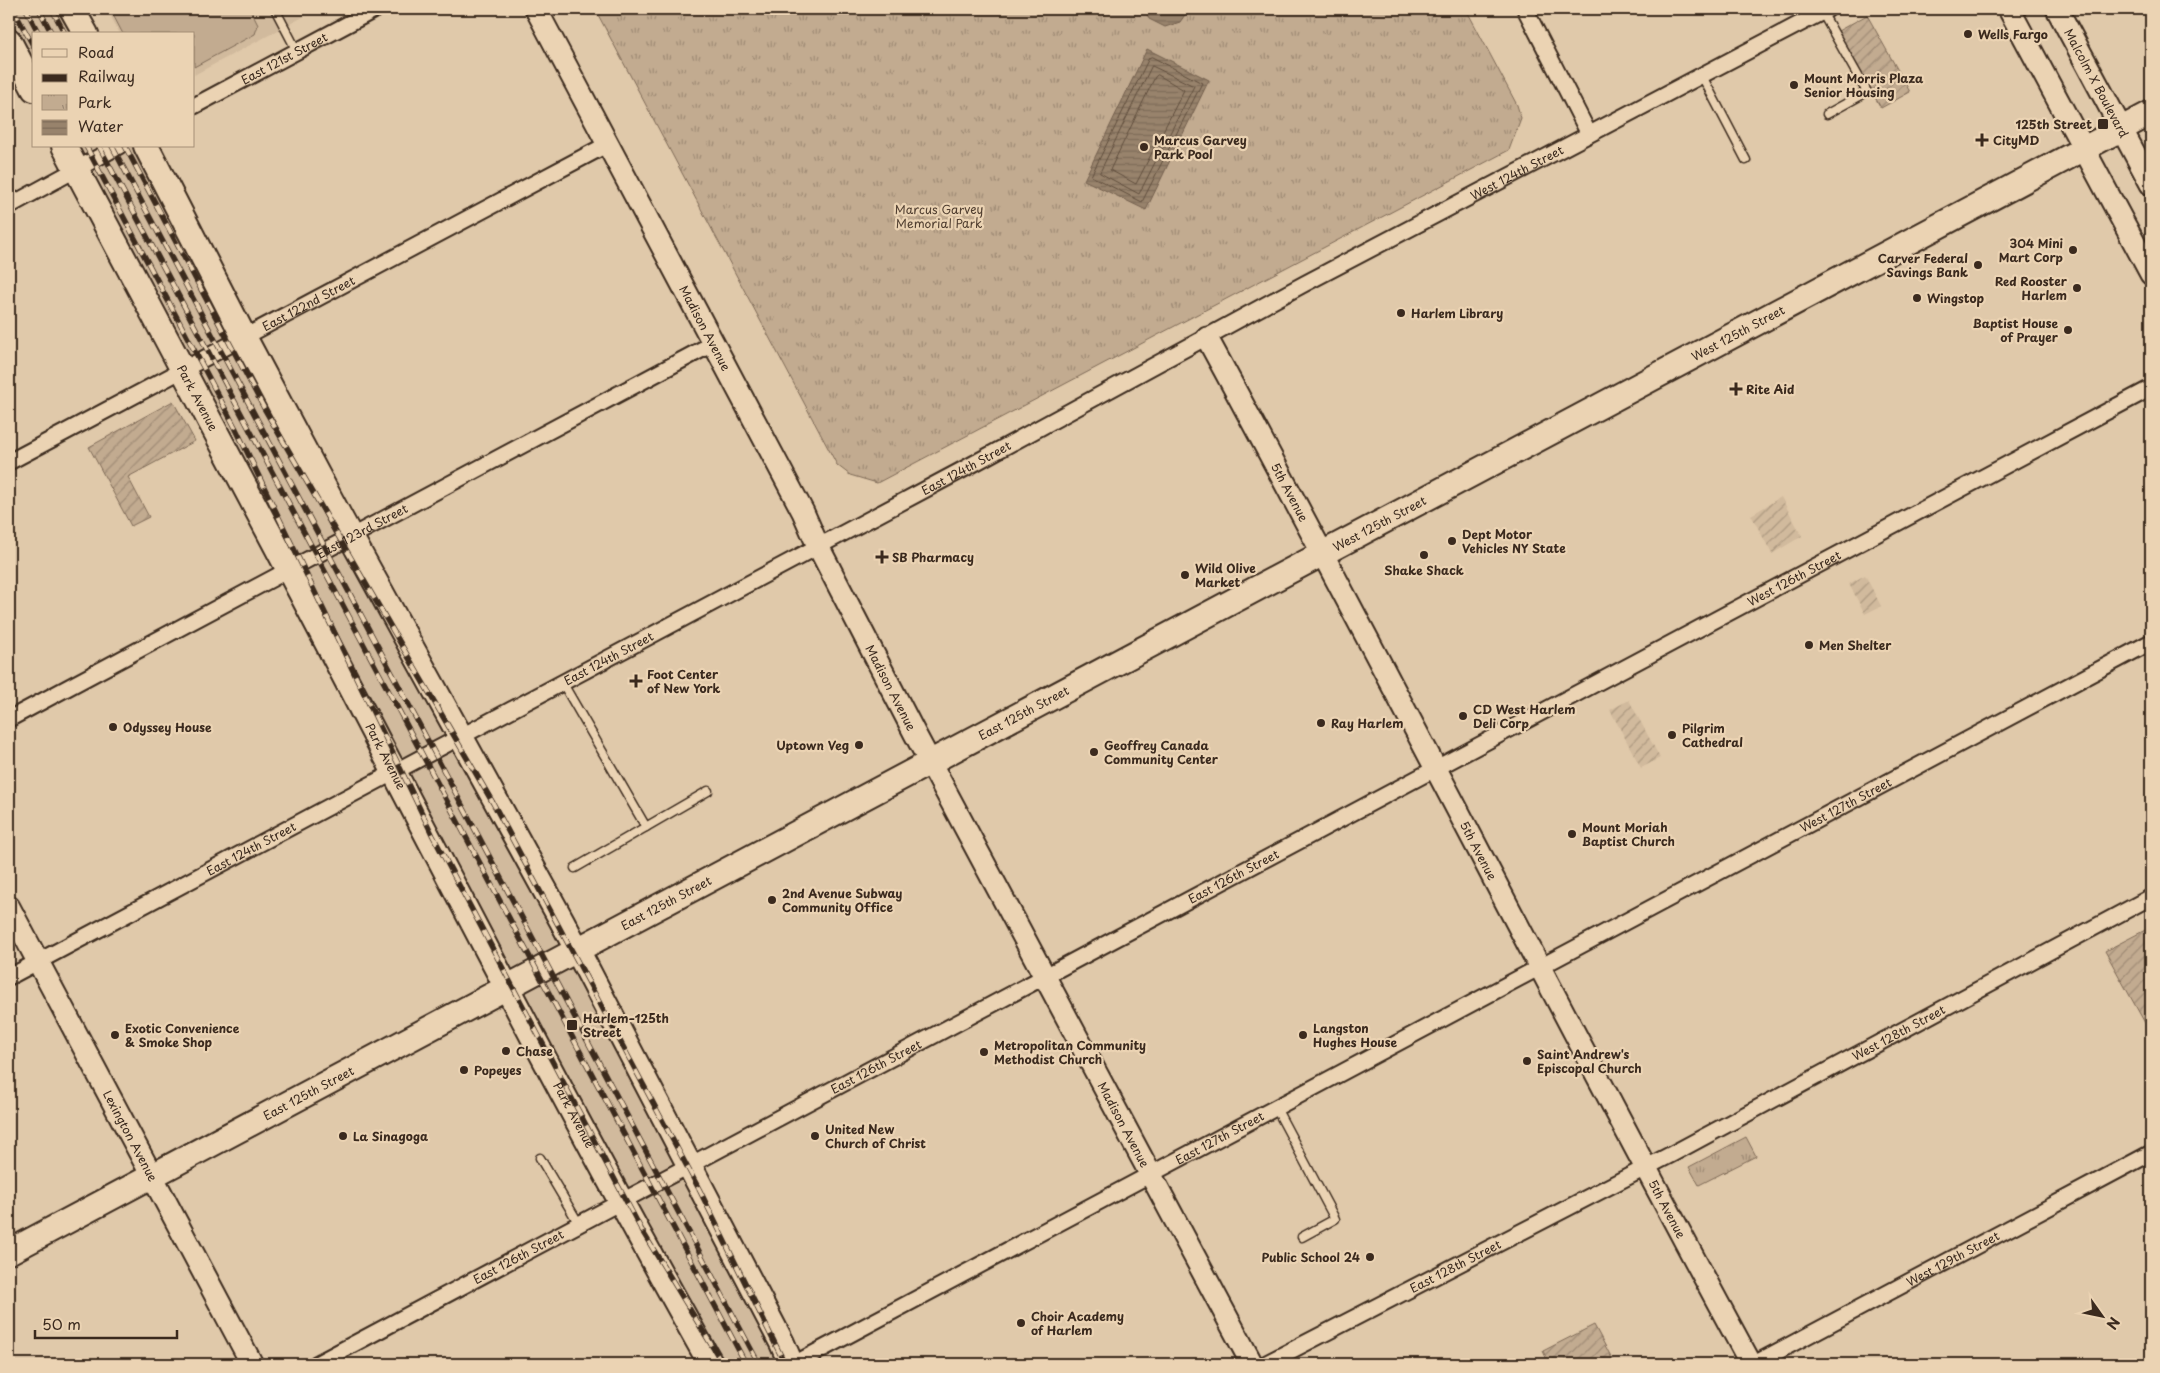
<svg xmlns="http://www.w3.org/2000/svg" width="2160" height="1373" viewBox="0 0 2160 1373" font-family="'Playpen Sans',sans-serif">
  <defs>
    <pattern id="industrial-furrows" width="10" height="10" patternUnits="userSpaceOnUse" patternTransform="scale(1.25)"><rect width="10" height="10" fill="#d1ba9d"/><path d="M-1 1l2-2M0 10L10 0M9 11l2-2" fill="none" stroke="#ab977f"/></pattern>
    <pattern id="park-tufts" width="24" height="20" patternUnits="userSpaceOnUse" patternTransform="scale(1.25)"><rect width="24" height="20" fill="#c2ab90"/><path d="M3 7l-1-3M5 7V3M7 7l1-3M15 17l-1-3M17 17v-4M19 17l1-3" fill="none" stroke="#9f8b75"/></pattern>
    <pattern id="garden-furrows" width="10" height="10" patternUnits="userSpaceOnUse" patternTransform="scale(1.25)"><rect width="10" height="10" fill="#c2ab90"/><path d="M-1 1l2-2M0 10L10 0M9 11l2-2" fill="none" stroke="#9f8b75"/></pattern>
    <pattern id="water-rules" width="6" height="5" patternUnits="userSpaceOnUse" patternTransform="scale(1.25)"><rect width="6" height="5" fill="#98836c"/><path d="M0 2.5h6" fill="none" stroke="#7d6b58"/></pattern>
  </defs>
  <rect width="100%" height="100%" fill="#e0c9aa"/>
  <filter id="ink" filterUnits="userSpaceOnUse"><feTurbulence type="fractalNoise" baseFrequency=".02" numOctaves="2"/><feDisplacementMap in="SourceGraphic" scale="10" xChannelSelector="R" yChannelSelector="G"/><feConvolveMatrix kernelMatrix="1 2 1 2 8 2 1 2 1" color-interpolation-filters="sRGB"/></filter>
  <g filter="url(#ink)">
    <!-- built -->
    <g fill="#d1ba9d">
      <polygon points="9,9 60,9 74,34 34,34 34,66 9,19"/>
      <polygon points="107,9 318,9 194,75 194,34 120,34"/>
      <polygon points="76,146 134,146 788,1364 716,1364"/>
    </g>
    <!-- industrial -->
    <g fill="url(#industrial-furrows)">
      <polygon points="1781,497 1802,536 1772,554 1751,515"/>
      <polygon points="1865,575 1881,606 1865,614 1849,584"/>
      <polygon points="1629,700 1660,758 1641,768 1610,710"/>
    </g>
    <!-- grass -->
    <polygon fill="#c2ab90" stroke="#7e6a57" points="110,9 250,9 258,25 255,34 194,67 194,34 123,34"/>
    <!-- park -->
    <g fill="url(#park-tufts)" stroke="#7e6a57">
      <polygon points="595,9 1466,9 1517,105 1521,118 1509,150 877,483 850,475 837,465"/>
      <polygon points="1746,1137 1756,1156 1699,1185 1689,1167"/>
    </g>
    <!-- garden -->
    <g fill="url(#garden-furrows)" stroke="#7e6a57">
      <polygon points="1867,15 1910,92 1881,108 1838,31"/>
      <polygon points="173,401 195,441 128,477 149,517 131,526 89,447"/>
      <polygon points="2149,928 2151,931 2150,1032 2105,951"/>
      <polygon points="1594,1325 1615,1364 1549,1364 1543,1351"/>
    </g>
    <!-- water -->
    <g fill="url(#water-rules)" stroke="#735f4d">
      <polygon points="1145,9 1189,9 1180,22 1165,27 1149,19"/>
      <polygon points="1147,49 1209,80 1146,210 1084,180"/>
    </g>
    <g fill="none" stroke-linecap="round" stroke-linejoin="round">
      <!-- shore -->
      <g stroke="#604e3d" stroke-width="1">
        <polygon points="1152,57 1202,83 1142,202 1091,176 1149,58"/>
        <polygon points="1152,66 1194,86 1139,194 1100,173"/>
        <polygon points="1158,75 1184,90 1136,184 1110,170 1155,77"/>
      </g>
      <!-- service casing -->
      <g stroke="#3b2a1e" stroke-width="11">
        <g id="service">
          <polyline points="275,9 297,51"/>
          <polyline points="1822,12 1867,92 1827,114"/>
          <polyline points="1702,76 1746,160"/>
          <polyline points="562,682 646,827"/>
          <polyline points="575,868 708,791"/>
          <polyline points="1276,1108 1335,1219 1302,1237"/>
          <polyline points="540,1158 579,1224"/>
        </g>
      </g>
      <!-- minor casing -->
      <g stroke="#3b2a1e" stroke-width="19">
        <g id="minor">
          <polyline points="1525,9 1589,134"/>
          <path id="s1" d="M 194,106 L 376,9"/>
          <polyline points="9,206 119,146"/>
          <path id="s2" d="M 9,462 L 608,144"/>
          <path id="s3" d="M 9,719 L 714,343"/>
          <path id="s4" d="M 9,977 L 962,470 L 1304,284 L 1828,9"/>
          <path id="s5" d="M 316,1364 L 2151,388"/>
          <path id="s6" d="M 794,1364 L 2151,642"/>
          <path id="s7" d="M 1265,1364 L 1672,1154 L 2151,897"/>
          <path id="s8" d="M 1754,1364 L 2151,1153"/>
        </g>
      </g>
      <!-- secondary casing -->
      <g stroke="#3b2a1e" stroke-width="25">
        <g id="secondary">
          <path id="s9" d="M 536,9 L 803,512 L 818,546 L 915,734 L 1252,1364"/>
          <polyline points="2009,9 2151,274"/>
          <path id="s10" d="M 2057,9 L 2151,184"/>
          <path id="s11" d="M 1207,338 C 1392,678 1566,1024 1751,1364"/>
          <path id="s12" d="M 9,907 L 252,1364"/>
        </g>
      </g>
      <!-- primary casing -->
      <g stroke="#3b2a1e" stroke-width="28">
        <g id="primary">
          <polyline points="72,9 86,34"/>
          <polyline points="9,41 34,89"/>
          <path id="s13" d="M 64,146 C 143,295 223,444 301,593 C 436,851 568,1111 711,1364"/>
          <polyline points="146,146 244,337 342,521 562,921 782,1343 791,1364"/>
          <path id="s14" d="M 9,1252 L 2151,113"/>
        </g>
      </g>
      <!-- service -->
      <use href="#service" stroke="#ebd3b3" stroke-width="8"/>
      <!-- minor -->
      <use href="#minor" stroke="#ebd3b3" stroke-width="15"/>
      <!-- secondary -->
      <use href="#secondary" stroke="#ebd3b3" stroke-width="21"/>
      <!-- primary -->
      <use href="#primary" stroke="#ebd3b3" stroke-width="24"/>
      <!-- rail casing -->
      <g stroke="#3b2a1e" stroke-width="5.5">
        <g id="rail">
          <polyline points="13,9 34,47"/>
          <polyline points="26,9 39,34"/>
          <polyline points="39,9 52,34"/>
          <polyline points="52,9 65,34"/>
          <polyline points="86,146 235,427 433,836 641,1229 723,1364"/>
          <polyline points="99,146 746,1364"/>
          <polyline points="112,146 759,1364"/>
          <polyline points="125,146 264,408 493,803 699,1189 785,1364"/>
        </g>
      </g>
      <!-- rail -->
      <use href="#rail" stroke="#ebd3b3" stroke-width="4" stroke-dasharray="11" stroke-linecap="butt"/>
    </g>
  </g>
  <!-- markers -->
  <g fill="#3b2a1e" stroke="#ebd3b3" stroke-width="2">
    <circle cx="1968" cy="34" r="5"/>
    <circle cx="1794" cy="85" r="5"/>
    <rect x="2097" y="118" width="12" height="12" rx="2.5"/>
    <path d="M1979.5 132.5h5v5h5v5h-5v5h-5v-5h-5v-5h5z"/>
    <circle cx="1144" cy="147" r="5"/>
    <circle cx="2073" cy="250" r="5"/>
    <circle cx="1978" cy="265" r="5"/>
    <circle cx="2077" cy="288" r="5"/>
    <circle cx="1917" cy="298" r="5"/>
    <circle cx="1401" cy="313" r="5"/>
    <circle cx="2068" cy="330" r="5"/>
    <path d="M1733.5 381.5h5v5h5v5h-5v5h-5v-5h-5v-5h5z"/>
    <circle cx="1452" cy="541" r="5"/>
    <circle cx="1424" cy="555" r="5"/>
    <path d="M879.5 549.5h5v5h5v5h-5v5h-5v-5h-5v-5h5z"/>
    <circle cx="1185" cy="575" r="5"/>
    <circle cx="1809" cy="645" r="5"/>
    <path d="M633.5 673.5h5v5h5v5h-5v5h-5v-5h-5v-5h5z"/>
    <circle cx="1463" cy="716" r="5"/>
    <circle cx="1321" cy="723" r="5"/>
    <circle cx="113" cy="727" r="5"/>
    <circle cx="1672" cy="735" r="5"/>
    <circle cx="859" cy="745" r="5"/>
    <circle cx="1094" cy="752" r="5"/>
    <circle cx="1572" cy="834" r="5"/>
    <circle cx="772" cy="900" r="5"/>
    <rect x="566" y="1019" width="12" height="12" rx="2.5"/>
    <circle cx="115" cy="1035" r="5"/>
    <circle cx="1303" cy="1035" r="5"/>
    <circle cx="506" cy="1051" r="5"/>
    <circle cx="984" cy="1052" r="5"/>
    <circle cx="1527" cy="1061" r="5"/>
    <circle cx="464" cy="1070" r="5"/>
    <circle cx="343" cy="1136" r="5"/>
    <circle cx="815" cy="1136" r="5"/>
    <circle cx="1370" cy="1257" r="5"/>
    <circle cx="1021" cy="1323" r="5"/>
  </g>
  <g text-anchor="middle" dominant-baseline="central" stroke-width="4.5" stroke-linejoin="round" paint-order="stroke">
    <!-- poi labels -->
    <g font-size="12" font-weight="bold" fill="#3b2a1e" stroke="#ebd3b3" text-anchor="start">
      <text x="1978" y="34">Wells Fargo</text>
      <text x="1804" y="78">Mount Morris Plaza<tspan x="1804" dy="14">Senior Housing</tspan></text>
      <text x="2092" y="124" text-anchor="end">125th Street</text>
      <text x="1154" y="140">Marcus Garvey<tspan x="1154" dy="14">Park Pool</tspan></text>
      <text x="1993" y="140">CityMD</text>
      <text x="2063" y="243" text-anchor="end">304 Mini<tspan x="2063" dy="14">Mart Corp</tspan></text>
      <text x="1968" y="258" text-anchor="end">Carver Federal<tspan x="1968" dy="14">Savings Bank</tspan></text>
      <text x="2067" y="281" text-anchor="end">Red Rooster<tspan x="2067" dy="14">Harlem</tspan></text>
      <text x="1927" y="298">Wingstop</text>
      <text x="1411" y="313">Harlem Library</text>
      <text x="2058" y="323" text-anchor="end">Baptist House<tspan x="2058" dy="14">of Prayer</tspan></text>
      <text x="1746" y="389">Rite Aid</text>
      <text x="1462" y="534">Dept Motor<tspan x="1462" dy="14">Vehicles NY State</tspan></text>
      <text x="892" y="557">SB Pharmacy</text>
      <text x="1195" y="568">Wild Olive<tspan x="1195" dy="14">Market</tspan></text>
      <text x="1424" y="570" text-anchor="middle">Shake Shack</text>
      <text x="1819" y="645">Men Shelter</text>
      <text x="647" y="674">Foot Center<tspan x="647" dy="14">of New York</tspan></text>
      <text x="1473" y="709">CD West Harlem<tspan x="1473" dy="14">Deli Corp</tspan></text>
      <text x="1331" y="723">Ray Harlem</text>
      <text x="123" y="727">Odyssey House</text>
      <text x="1682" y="728">Pilgrim<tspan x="1682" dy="14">Cathedral</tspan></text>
      <text x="849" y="745" text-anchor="end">Uptown Veg</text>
      <text x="1104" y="745">Geoffrey Canada<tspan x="1104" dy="14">Community Center</tspan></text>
      <text x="1582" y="827">Mount Moriah<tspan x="1582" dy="14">Baptist Church</tspan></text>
      <text x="782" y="893">2nd Avenue Subway<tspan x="782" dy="14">Community Office</tspan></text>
      <text x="583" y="1018">Harlem–125th<tspan x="583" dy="14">Street</tspan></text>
      <text x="125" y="1028">Exotic Convenience<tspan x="125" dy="14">&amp; Smoke Shop</tspan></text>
      <text x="1313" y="1028">Langston<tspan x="1313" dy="14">Hughes House</tspan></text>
      <text x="994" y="1045">Metropolitan Community<tspan x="994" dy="14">Methodist Church</tspan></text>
      <text x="516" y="1051">Chase</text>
      <text x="1537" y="1054">Saint Andrew's<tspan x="1537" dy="14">Episcopal Church</tspan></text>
      <text x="474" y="1070">Popeyes</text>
      <text x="825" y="1129">United New<tspan x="825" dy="14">Church of Christ</tspan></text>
      <text x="353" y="1136">La Sinagoga</text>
      <text x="1360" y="1257" text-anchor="end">Public School 24</text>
      <text x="1031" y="1316">Choir Academy<tspan x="1031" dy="14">of Harlem</tspan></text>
    </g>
    <!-- street labels -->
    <g font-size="12" fill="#3b2a1e" stroke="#ebd3b3">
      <text stroke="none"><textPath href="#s1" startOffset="102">East 121st Street</textPath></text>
      <text stroke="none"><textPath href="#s10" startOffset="84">Malcolm X Boulevard</textPath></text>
      <text stroke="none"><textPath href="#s4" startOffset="1709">West 124th Street</textPath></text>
      <text stroke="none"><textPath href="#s2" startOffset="339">East 122nd Street</textPath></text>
      <text stroke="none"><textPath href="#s9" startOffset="361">Madison Avenue</textPath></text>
      <text stroke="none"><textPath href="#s14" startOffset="1958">West 125th Street</textPath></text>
      <text stroke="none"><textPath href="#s13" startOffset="285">Park Avenue</textPath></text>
      <text stroke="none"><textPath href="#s4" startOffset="1084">East 124th Street</textPath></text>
      <text stroke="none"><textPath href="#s11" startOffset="175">5th Avenue</textPath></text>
      <text stroke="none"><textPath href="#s14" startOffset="1552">West 125th Street</textPath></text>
      <text stroke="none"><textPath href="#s3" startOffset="400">East 123rd Street</textPath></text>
      <text stroke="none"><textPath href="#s5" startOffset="1674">West 126th Street</textPath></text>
      <text stroke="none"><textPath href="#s4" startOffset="679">East 124th Street</textPath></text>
      <text stroke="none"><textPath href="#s9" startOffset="766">Madison Avenue</textPath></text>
      <text stroke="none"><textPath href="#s14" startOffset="1149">East 125th Street</textPath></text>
      <text stroke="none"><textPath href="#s13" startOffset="690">Park Avenue</textPath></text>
      <text stroke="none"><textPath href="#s6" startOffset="1191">West 127th Street</textPath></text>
      <text stroke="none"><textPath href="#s4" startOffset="274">East 124th Street</textPath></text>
      <text stroke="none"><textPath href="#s11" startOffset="580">5th Avenue</textPath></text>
      <text stroke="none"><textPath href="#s5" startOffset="1039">East 126th Street</textPath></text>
      <text stroke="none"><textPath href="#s14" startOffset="744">East 125th Street</textPath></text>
      <text stroke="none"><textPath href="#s7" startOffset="715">West 128th Street</textPath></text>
      <text stroke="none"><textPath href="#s5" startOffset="634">East 126th Street</textPath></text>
      <text stroke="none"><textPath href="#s14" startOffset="339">East 125th Street</textPath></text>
      <text stroke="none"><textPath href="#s13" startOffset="1095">Park Avenue</textPath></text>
      <text stroke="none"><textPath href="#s9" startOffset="1261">Madison Avenue</textPath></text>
      <text stroke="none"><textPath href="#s12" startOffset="259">Lexington Avenue</textPath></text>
      <text stroke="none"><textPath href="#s6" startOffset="482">East 127th Street</textPath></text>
      <text stroke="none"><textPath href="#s11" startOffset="985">5th Avenue</textPath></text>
      <text stroke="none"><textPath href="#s5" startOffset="229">East 126th Street</textPath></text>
      <text stroke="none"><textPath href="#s8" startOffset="225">West 129th Street</textPath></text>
      <text stroke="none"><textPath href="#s7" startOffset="214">East 128th Street</textPath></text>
    </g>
    <!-- park labels -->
    <g font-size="12" fill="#4f3d2f" stroke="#ebd3b3">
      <text x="939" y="209">Marcus Garvey<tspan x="939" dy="14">Memorial Park</tspan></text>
    </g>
  </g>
  <!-- margin -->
  <rect width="2160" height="1373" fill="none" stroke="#ebd3b3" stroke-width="30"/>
  <rect x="15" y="15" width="2130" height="1343" fill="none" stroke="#3b2a1e" stroke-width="2" filter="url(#ink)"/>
  <!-- legend -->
  <rect x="32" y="32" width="162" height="115" fill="#ebd3b3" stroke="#a58f77"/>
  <rect x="42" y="49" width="25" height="8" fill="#ebd3b3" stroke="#a58f77"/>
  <text x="78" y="58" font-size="15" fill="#3b2a1e">Road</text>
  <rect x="42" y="74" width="25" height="8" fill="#3b2a1e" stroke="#a58f77"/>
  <text x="78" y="82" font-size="15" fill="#3b2a1e">Railway</text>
  <rect x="42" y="95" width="25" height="15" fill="url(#park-tufts)" stroke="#a58f77"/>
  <text x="78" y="108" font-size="15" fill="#3b2a1e">Park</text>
  <rect x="42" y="120" width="25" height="15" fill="url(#water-rules)" stroke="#a58f77"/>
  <text x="78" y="132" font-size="15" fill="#3b2a1e">Water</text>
  <!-- north arrow -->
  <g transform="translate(2102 1316) rotate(123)" stroke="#ebd3b3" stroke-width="4" paint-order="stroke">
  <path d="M0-4L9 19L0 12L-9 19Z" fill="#3b2a1e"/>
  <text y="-8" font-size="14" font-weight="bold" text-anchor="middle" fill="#3b2a1e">N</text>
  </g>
  <!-- scale -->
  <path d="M35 1330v8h142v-8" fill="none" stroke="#3b2a1e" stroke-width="2.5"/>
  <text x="42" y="1330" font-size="15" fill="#3b2a1e" stroke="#ebd3b3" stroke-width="4" paint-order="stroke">50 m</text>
</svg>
